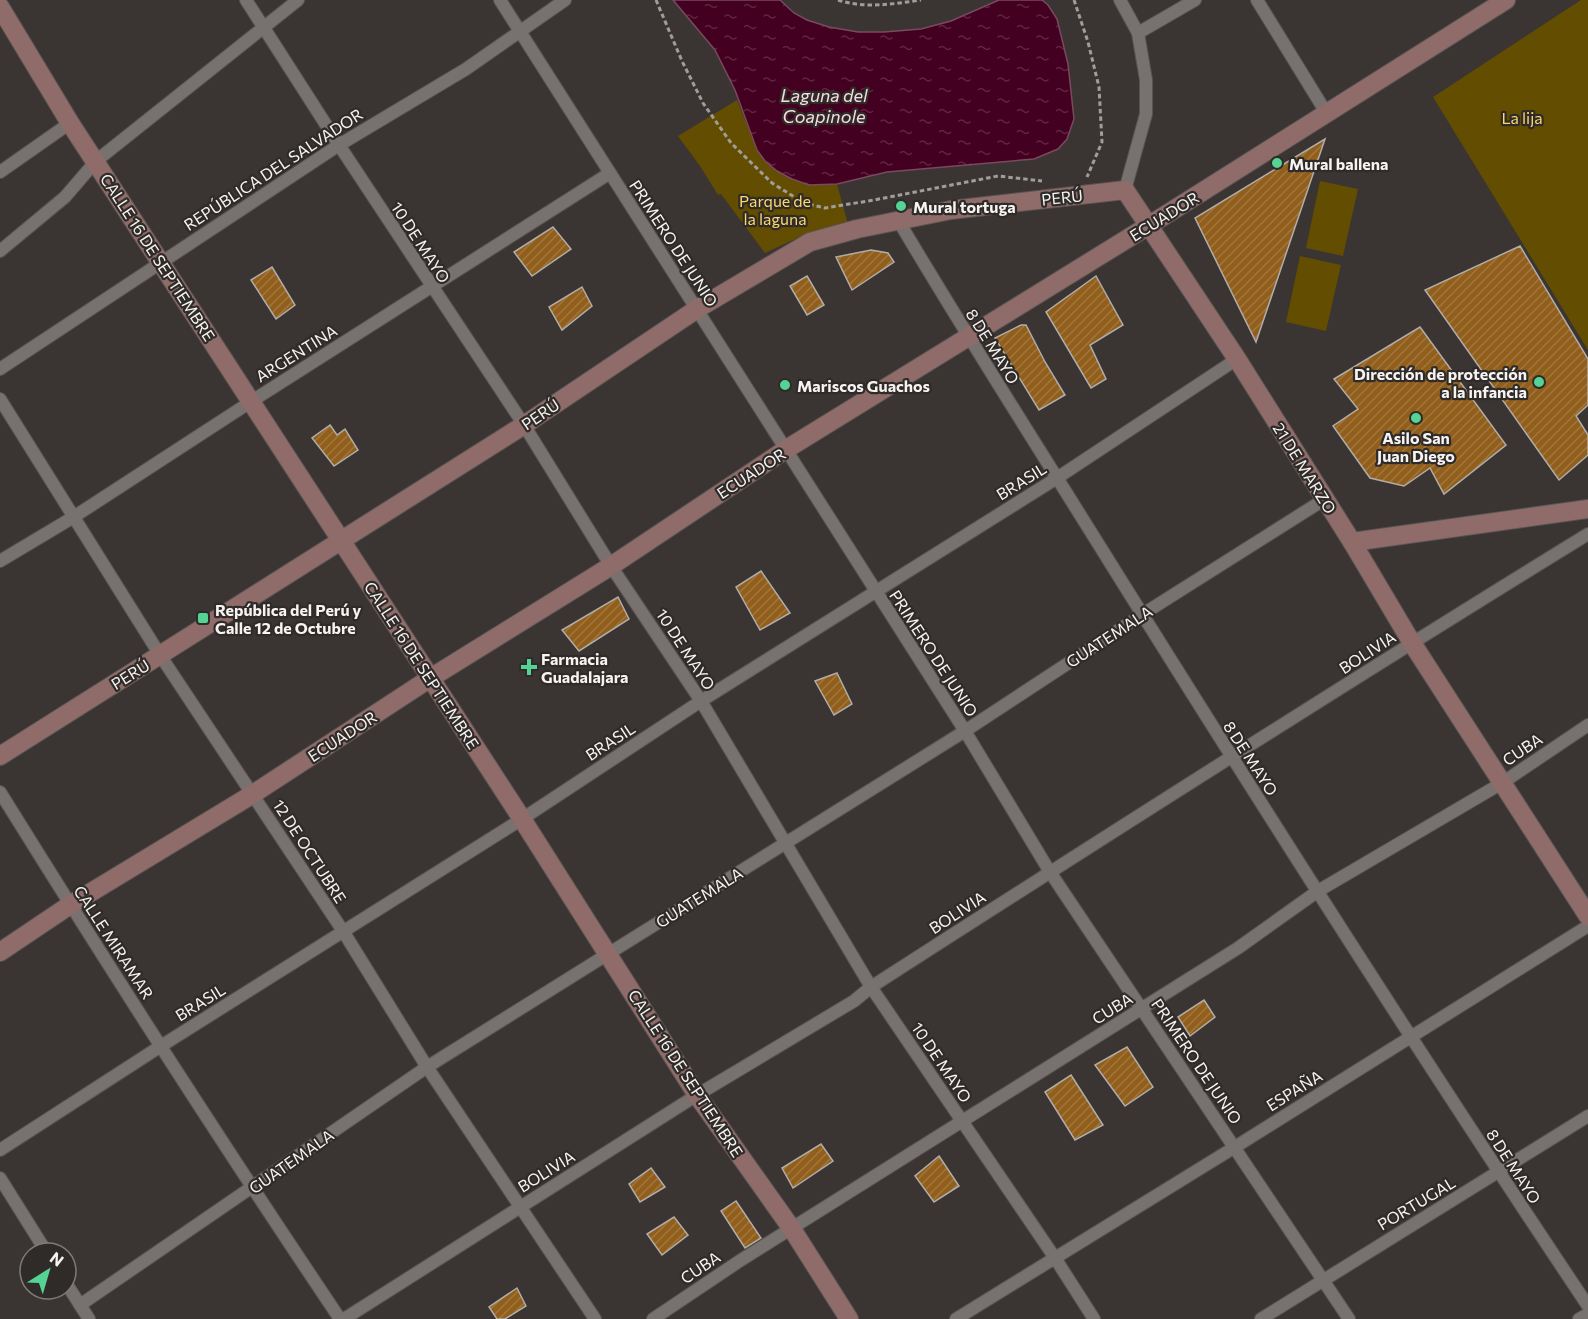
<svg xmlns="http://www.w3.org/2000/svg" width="1588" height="1319" viewBox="0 0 1588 1319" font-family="Commissioner,sans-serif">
  <defs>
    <pattern id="water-ripples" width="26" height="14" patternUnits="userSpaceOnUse" patternTransform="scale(1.5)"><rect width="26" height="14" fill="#440020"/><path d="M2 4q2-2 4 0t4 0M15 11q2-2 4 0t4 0" fill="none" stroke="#602641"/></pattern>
    <pattern id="building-hatch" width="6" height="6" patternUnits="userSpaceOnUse" patternTransform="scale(1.5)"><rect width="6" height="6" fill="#915e1c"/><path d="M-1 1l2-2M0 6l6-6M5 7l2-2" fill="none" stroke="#a1763d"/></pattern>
  </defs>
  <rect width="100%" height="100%" fill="#3a3532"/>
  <!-- park -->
  <g fill="#634d00">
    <polygon points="1581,0 1588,0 1588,350 1433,97"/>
    <polygon points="737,100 757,150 792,179 809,185 837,184 848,224 810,232 765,253 721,194 718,195 700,166 678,136"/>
    <polygon points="1320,181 1358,189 1343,256 1306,248"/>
    <polygon points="1300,256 1341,265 1326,331 1286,322"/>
  </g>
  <!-- water -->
  <polygon fill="url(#water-ripples)" stroke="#7a495f" stroke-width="1.5" points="673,0 780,0 794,13 807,20 829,27 858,32 884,32 921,29 951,21 999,0 1042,0 1048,5 1057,19 1068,64 1074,119 1067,139 1058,149 1034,159 887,172 837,184 809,185 792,179 777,171 765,161 757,150 735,90 715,50"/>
  <!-- building -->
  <g fill="url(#building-hatch)" stroke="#b1ada9" stroke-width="1.5">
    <polygon points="1325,139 1256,342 1195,218"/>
    <polygon points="553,227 571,249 532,276 514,252"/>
    <polygon points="1520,246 1588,359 1588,405 1576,416 1588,435 1588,455 1559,480 1425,290"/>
    <polygon points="871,250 888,253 894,262 852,290 836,257"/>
    <polygon points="272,267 295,305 276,319 251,280"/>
    <polygon points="807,276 824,305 807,315 790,286"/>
    <polygon points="1096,276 1123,325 1090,345 1106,379 1091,388 1046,312"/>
    <polygon points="582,287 592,306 562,330 549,307"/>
    <polygon points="1021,325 1026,325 1045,362 1065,395 1039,410 995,338"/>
    <polygon points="1420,327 1506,445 1444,494 1430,468 1404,486 1370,478 1333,426 1358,409 1334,379"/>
    <polygon points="330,425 337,435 345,429 358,450 334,466 312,438"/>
    <polygon points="761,571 790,613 760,630 736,587"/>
    <polygon points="618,597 629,619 579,651 562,630"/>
    <polygon points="837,673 852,704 834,715 815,681"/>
    <polygon points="1204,1000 1215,1017 1190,1036 1178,1017"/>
    <polygon points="1127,1047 1153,1087 1125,1106 1095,1065"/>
    <polygon points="1071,1075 1103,1125 1075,1140 1045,1092"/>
    <polygon points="821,1144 833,1161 793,1188 782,1168"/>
    <polygon points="939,1156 959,1186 934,1202 915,1176"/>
    <polygon points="651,1168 665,1187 640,1202 629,1184"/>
    <polygon points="736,1201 761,1238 745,1248 721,1211"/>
    <polygon points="674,1217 688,1235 662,1255 647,1234"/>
    <polygon points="517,1288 526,1306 505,1319 497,1319 489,1307"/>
  </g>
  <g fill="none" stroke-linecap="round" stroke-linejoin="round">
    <!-- street casing -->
    <g stroke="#595452" stroke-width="14">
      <g id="street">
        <polyline points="246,0 339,145 524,425 611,566 701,701 871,987 1055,1258 1094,1319"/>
        <polyline points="500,0 965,731 1050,872 1349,1319"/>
        <polyline points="1120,0 1138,33 1146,80 1146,114 1125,190"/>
        <polyline points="1257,0 1327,114"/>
        <polyline points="1138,33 1195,0"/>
        <polyline points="0,172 70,123"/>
        <path d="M 898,220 C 966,335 1038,447 1109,561 C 1265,811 1424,1061 1588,1306"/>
        <polyline points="0,251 65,197 96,161 298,0"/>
        <polyline points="0,369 339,145 466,69 565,0"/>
        <polyline points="0,399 160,655 343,931 427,1067 595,1319"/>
        <polyline points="0,561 72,518 252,401 610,173"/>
        <path d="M 0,792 C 110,969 223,1145 340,1319"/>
        <polyline points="0,1150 161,1046 522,819 701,701 1057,478 1237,359"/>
        <polyline points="0,1178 47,1253"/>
        <polyline points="66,1283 89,1319"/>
        <polyline points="80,1305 427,1067 965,731 1143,614 1325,499"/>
        <path d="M 344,1319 L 697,1095 L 854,1001 L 871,987 C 1109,834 1347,682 1588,534"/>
        <polyline points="653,1319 741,1260 1238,948 1318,891 1502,783 1588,725"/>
        <polyline points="956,1319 1235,1147 1588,926"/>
        <polyline points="1261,1319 1588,1116"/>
        <polyline points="1579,1319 1588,1314"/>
      </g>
    </g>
    <!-- secondary casing -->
    <g stroke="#595452" stroke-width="20">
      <g id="secondary">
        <polyline points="0,7 70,123 522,819 697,1095 792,1229 849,1319"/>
        <polyline points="1352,542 1588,509"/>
        <polyline points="0,756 524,425 697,309 810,242 857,229 951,210 1125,190 1237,359 1352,542 1412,643 1588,916"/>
        <polyline points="0,952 70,905 253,794 429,679 611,566 785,450 1148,226 1506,0"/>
      </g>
    </g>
    <!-- path -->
    <g stroke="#a19d9b" stroke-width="3" stroke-dasharray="4.5 3" stroke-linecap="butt">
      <polyline points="656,0 682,61 703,103 731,143 772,183 804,203 825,208 874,200 998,176 1042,181"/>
      <path d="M 838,0 C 865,9 893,4 921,0"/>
      <polyline points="1074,0 1088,42 1099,87 1102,142 1087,177"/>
    </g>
    <!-- street -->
    <use href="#street" stroke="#77726f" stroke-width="12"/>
    <!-- secondary -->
    <use href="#secondary" stroke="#8f6c6a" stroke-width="18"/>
  </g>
  <!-- markers -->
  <g fill="#54d395" stroke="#2f2b28" stroke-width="2">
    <circle cx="1277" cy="163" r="6"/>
    <circle cx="901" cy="206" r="6"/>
    <circle cx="1539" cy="382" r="6"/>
    <circle cx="785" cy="385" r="6"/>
    <circle cx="1416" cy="418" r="6"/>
    <rect x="197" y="612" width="12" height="12" rx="3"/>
    <path d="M526 658h6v6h6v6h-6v6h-6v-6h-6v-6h6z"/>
  </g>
  <g text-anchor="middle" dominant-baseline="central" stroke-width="4.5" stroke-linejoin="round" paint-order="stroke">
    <!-- park labels -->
    <g font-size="16" fill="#fbd872" stroke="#2f2b28">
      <text x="1522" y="117">La lija</text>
      <text x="775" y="200">Parque de<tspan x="775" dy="18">la laguna</tspan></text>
    </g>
    <!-- poi labels -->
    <g font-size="16" font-weight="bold" fill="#f7f3f2" stroke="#2f2b28" text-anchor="start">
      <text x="1289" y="163">Mural ballena</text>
      <text x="913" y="206">Mural tortuga</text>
      <text x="1527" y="373" text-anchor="end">Dirección de protección<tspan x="1527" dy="18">a la infancia</tspan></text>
      <text x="797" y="385">Mariscos Guachos</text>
      <text x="1416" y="437" text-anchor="middle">Asilo San<tspan x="1416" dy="18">Juan Diego</tspan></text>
      <text x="215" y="609">República del Perú y<tspan x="215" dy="18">Calle 12 de Octubre</tspan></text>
      <text x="541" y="658">Farmacia<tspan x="541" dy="18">Guadalajara</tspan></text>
    </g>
    <!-- street labels -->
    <g font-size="16" fill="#f7f3f2" stroke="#2f2b28">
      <text transform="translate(273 169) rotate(-33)">REPÚBLICA DEL SALVADOR</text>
      <text transform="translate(1062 197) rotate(-6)">PERÚ</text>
      <text transform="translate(1164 216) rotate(-32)">ECUADOR</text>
      <text transform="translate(421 242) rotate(57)">10 DE MAYO</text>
      <text transform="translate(674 243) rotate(57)">PRIMERO DE JUNIO</text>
      <text transform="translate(158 257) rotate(57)">CALLE 16 DE SEPTIEMBRE</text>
      <text transform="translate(993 346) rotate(58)">8 DE MAYO</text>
      <text transform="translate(296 353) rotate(-32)">ARGENTINA</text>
      <text transform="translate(540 414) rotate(-34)">PERÚ</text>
      <text transform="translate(1305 468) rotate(58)">21 DE MARZO</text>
      <text transform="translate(751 473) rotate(-33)">ECUADOR</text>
      <text transform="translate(1021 481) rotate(-32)">BRASIL</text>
      <text transform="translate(1109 636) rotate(-33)">GUATEMALA</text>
      <text transform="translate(686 649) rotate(57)">10 DE MAYO</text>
      <text transform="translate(1367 652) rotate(-33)">BOLIVIA</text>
      <text transform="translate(934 653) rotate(57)">PRIMERO DE JUNIO</text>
      <text transform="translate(422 665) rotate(57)">CALLE 16 DE SEPTIEMBRE</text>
      <text transform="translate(130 674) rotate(-32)">PERÚ</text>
      <text transform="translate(342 736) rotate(-33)">ECUADOR</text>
      <text transform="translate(610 741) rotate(-33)">BRASIL</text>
      <text transform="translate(1522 749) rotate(-34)">CUBA</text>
      <text transform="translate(1251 758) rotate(57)">8 DE MAYO</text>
      <text transform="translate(310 851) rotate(57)">12 DE OCTUBRE</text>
      <text transform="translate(699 897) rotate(-32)">GUATEMALA</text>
      <text transform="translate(957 912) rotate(-33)">BOLIVIA</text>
      <text transform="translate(114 942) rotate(57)">CALLE MIRAMAR</text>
      <text transform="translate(200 1002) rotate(-32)">BRASIL</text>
      <text transform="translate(1112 1008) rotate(-32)">CUBA</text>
      <text transform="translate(1197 1061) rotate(56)">PRIMERO DE JUNIO</text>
      <text transform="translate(942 1062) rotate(56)">10 DE MAYO</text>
      <text transform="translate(686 1073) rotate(57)">CALLE 16 DE SEPTIEMBRE</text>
      <text transform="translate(1294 1090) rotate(-32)">ESPAÑA</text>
      <text transform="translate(291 1161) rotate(-35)">GUATEMALA</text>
      <text transform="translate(1514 1166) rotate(57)">8 DE MAYO</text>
      <text transform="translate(546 1171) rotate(-32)">BOLIVIA</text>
      <text transform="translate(1416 1203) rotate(-31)">PORTUGAL</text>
      <text transform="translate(700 1267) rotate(-34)">CUBA</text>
    </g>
    <!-- water labels -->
    <g font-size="18" font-style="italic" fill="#f7dbe3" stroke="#2f2b28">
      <text x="824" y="95">Laguna del<tspan x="824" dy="21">Coapinole</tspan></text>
    </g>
  </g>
  <!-- north arrow -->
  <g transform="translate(48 1271) rotate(37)"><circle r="28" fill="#2f2b28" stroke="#7f7b79" stroke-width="1.5"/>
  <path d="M0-4.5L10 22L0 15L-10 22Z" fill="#54d395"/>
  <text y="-9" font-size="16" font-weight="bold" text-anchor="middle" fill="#f7f3f2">N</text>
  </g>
</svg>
